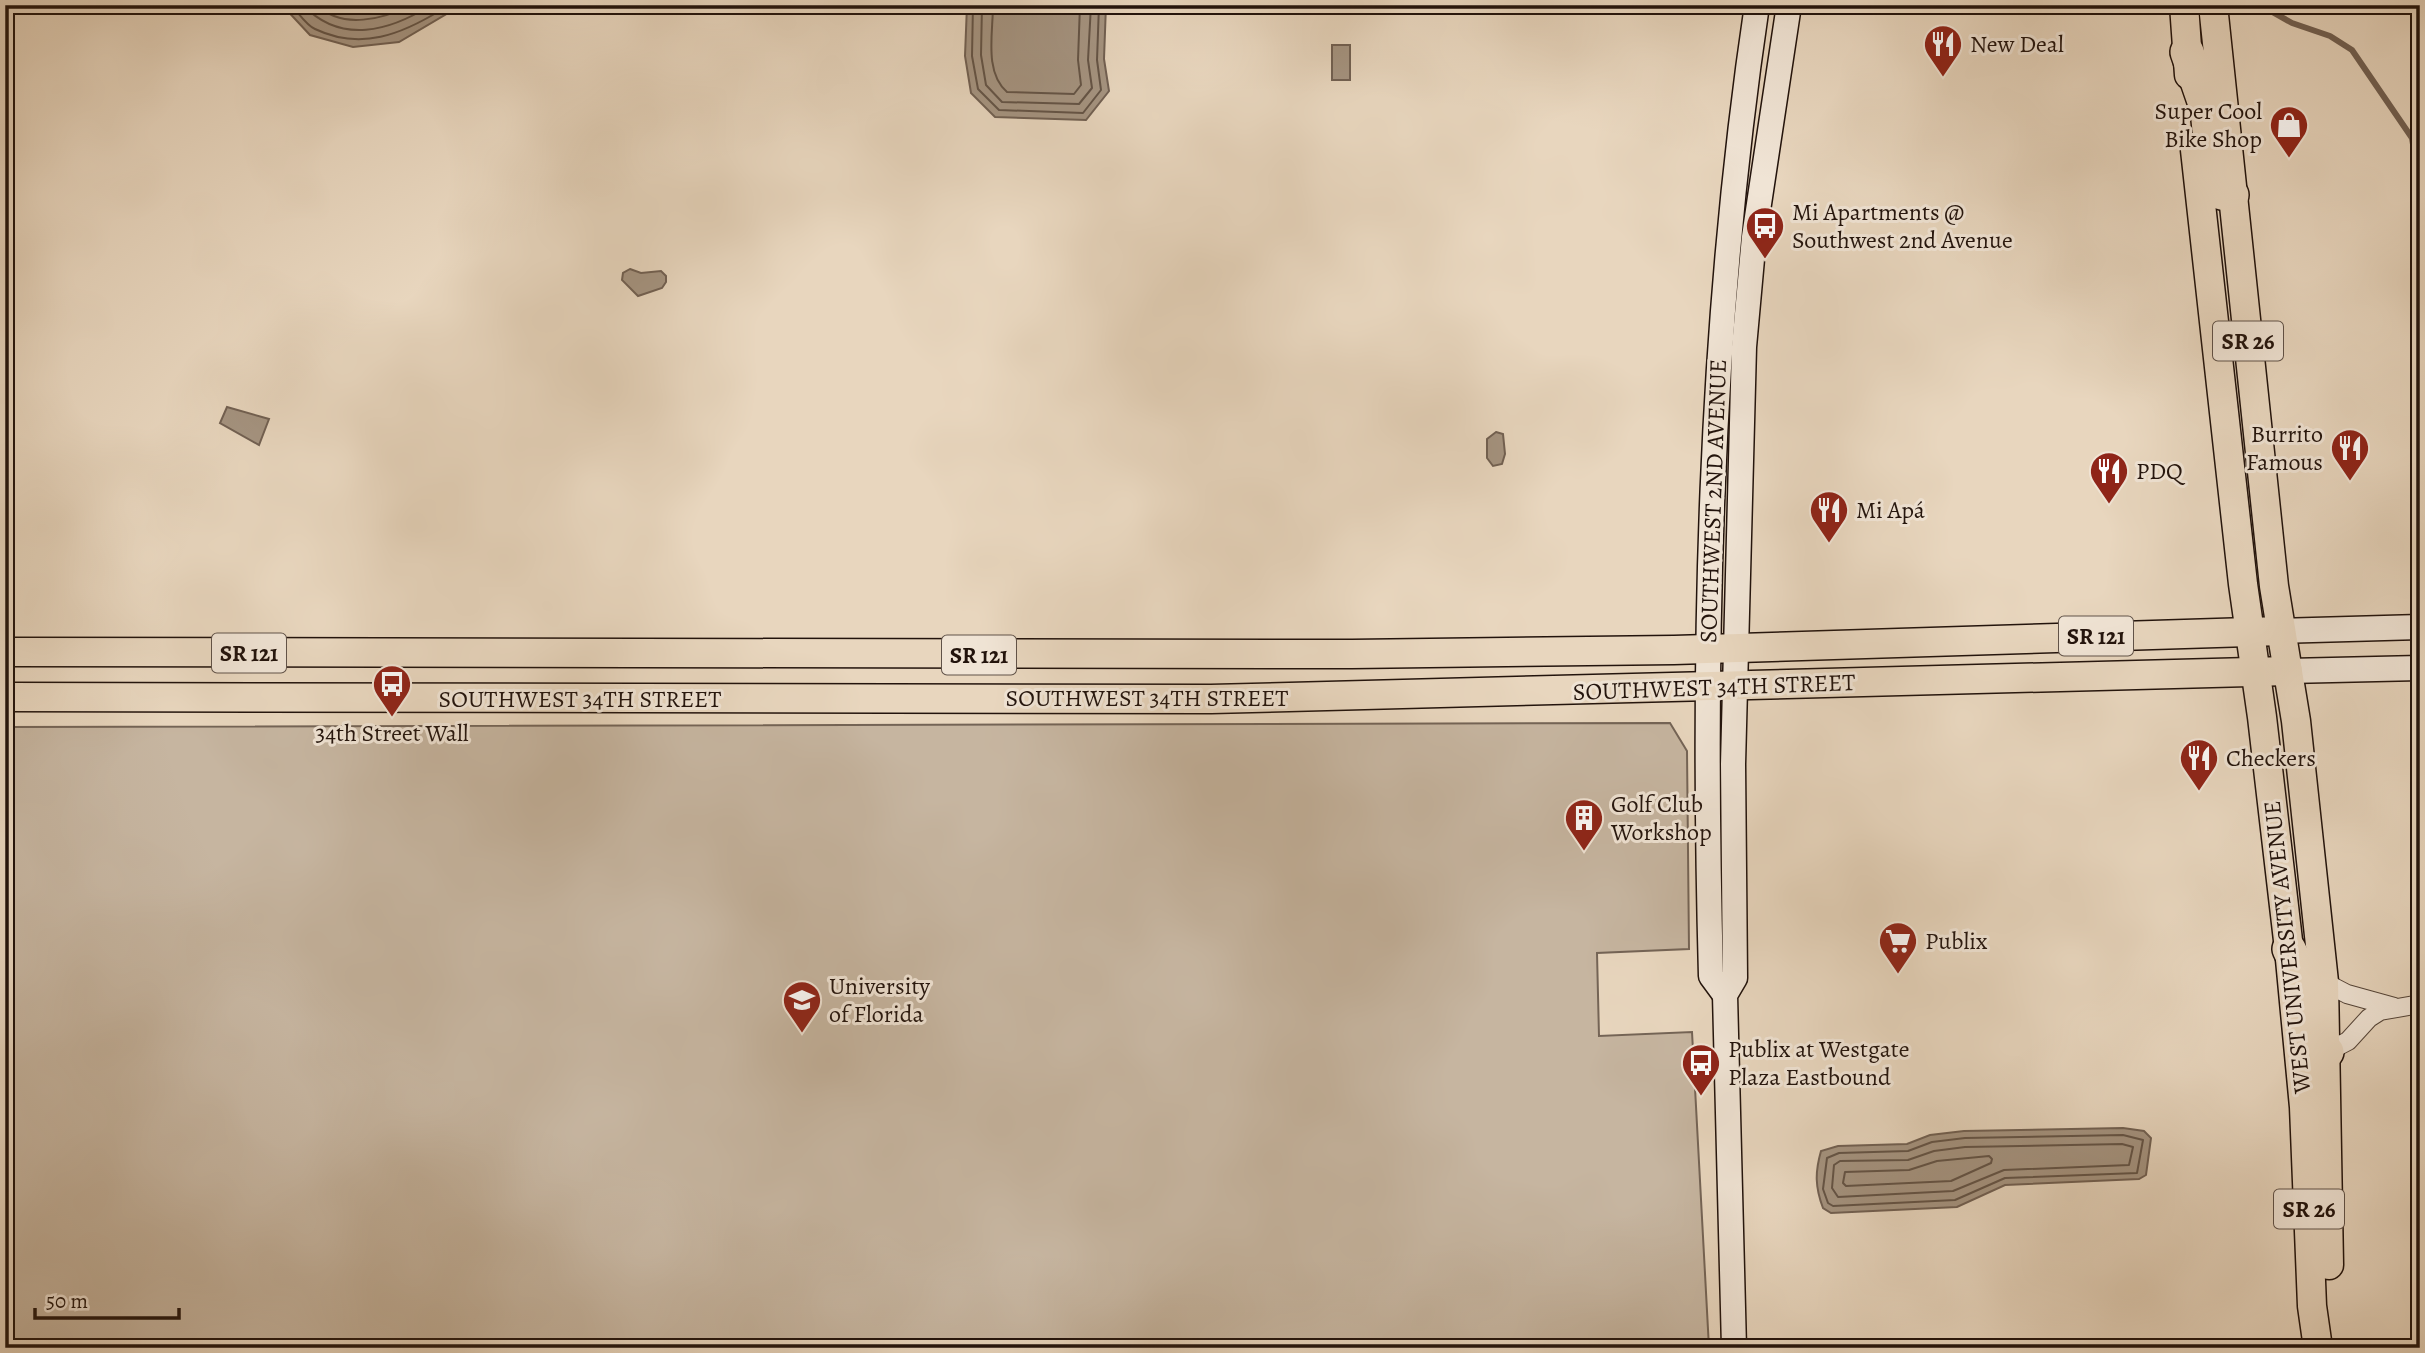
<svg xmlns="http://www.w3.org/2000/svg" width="2425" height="1353" viewBox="0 0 2425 1353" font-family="Alegreya,serif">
  <rect width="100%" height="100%" fill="#e8d6be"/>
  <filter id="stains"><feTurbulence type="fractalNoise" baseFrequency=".00286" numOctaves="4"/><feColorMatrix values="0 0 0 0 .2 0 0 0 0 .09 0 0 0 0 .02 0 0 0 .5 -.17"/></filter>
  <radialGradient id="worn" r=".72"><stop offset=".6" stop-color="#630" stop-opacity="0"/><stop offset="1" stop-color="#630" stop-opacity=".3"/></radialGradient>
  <!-- green -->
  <polygon fill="#c6b5a0" stroke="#746456" stroke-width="2" points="1670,723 1687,751 1689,949 1597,953 1599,1036 1692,1032 1709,1348 5,1348 5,727"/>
  <!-- water -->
  <g fill="#a59481" stroke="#716052" stroke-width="2">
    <polygon points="282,5 450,5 448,13 399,42 353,47 310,35"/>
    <polygon points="967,5 1106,5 1104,59 1109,91 1086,120 995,117 971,93 965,56"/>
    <rect x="1332" y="45" width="18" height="35"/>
    <polygon points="630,269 641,273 661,271 666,276 666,282 662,288 638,296 622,280 623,273"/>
    <polygon points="227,407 269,419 259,445 220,423"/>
    <polygon points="1496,432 1503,434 1505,454 1502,464 1493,466 1487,458 1487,439"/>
    <path d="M 2123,1128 L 2144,1131 L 2151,1138 L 2146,1175 L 2139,1179 L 2005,1185 L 1957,1207 L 1831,1213 L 1823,1208 C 1815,1187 1815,1172 1821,1151 L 1838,1146 L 1907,1144 L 1930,1135 L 1964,1131 Z"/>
  </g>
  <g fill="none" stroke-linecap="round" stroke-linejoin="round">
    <!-- shore -->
    <g stroke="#645446" stroke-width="2">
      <path d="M 291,5 C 298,12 306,25 315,29 C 361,51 402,34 441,10 L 443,5"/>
      <path d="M 303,5 C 341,45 390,31 431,5"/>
      <path d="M 318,5 C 341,30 385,19 410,5"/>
      <polyline points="973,5 972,56 978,89 999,110 1083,113 1101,90 1097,60 1099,5"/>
      <polyline points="982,5 981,55 986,85 1002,102 1079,104 1092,88 1088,60 1091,5"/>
      <path d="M 993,5 C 993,33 984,72 1007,92 L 1074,94 L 1081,85 L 1078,60 L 1080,5"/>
      <polygon points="2123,1135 2143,1140 2137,1173 2005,1178 1955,1200 1833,1206 1828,1203 1823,1189 1827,1158 1839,1153 1908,1151 1932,1142 1965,1138"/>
      <polygon points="2122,1144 2133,1147 2129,1165 2004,1170 1953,1191 1838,1197 1832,1188 1834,1165 1840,1161 1908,1160 1934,1151 1965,1147"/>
      <polygon points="1989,1156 1992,1159 1991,1163 1951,1181 1846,1186 1843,1183 1845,1172 1909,1170 1937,1161"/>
    </g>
    <!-- stream -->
    <polyline stroke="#716052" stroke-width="6" points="2260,5 2292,23 2330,36 2352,50 2412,138 2420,188"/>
    <!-- street casing -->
    <g stroke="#544438" stroke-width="20">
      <g id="street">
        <polyline points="2324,982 2347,994 2394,1007"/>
        <polyline points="2327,1052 2348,1041 2369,1018 2380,1011 2420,1004"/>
      </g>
    </g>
    <!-- secondary casing -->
    <g stroke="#22130c" stroke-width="27">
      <g id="secondary">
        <polyline points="2281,631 2420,627"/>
        <polyline points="2288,671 2420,668"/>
        <path d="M 1725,995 L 1711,976 C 1702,651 1709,327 1757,5"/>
        <polyline points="1734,1348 1725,995 1735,978 1733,764 1744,347 1754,237 1789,5"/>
      </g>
    </g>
    <!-- primary casing -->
    <g stroke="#22130c" stroke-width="31">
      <g id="primary">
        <polyline points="2184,5 2189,75"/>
        <polyline points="2213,5 2274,586 2296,721 2324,982 2329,1265"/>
        <polyline points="2195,150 2243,584 2262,717 2289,949 2304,1107 2312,1306 2318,1348"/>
        <polyline points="5,652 1352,654 1674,650 2281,631"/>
        <polyline points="5,697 1211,699 2288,671"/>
      </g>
    </g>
    <!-- highway casing -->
    <g stroke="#22130c" stroke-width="36">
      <g id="highway">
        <polyline points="2187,52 2207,110 2214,179 2222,193 2232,195"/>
        <polyline points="2289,949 2304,980 2307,1029 2327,1052"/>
      </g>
    </g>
    <!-- street -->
    <use href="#street" stroke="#f0e4d5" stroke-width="18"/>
    <!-- secondary -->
    <use href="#secondary" stroke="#f0e4d5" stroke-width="24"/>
    <!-- primary -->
    <use href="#primary" stroke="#e8d6be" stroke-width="28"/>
    <!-- highway -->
    <use href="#highway" stroke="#e8d6be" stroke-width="33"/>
  </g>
  <!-- icons -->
  <defs>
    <g id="restaurant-pin" transform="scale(2.0125)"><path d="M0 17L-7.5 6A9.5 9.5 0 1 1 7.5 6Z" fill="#8f2418" stroke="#f0e4d5"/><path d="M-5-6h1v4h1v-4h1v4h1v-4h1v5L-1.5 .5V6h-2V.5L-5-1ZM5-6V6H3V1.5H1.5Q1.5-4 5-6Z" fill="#fff"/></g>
    <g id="shop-pin" transform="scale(2.0125)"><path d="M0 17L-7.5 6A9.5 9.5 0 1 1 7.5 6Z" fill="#8f2418" stroke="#f0e4d5"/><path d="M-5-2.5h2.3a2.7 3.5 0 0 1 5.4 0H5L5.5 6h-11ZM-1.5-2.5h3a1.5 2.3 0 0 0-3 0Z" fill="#fff"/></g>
    <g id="bus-pin" transform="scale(2.0125)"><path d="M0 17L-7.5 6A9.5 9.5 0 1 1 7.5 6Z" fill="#8f2418" stroke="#f0e4d5"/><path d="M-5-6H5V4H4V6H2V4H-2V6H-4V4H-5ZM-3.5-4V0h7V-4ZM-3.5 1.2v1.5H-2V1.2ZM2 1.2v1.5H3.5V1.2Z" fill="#fff"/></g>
    <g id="building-pin" transform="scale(2.0125)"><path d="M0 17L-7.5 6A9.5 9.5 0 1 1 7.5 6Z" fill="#8f2418" stroke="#f0e4d5"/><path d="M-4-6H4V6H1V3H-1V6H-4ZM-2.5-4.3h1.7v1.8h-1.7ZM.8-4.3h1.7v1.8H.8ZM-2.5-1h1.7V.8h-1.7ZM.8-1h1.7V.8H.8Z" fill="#fff"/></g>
    <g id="supermarket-pin" transform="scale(2.0125)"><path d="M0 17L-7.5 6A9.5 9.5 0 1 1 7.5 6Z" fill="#8f2418" stroke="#f0e4d5"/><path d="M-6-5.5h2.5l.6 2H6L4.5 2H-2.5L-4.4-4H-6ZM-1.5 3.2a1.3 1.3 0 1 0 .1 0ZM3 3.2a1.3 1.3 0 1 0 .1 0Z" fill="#fff"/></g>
    <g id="university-pin" transform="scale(2.0125)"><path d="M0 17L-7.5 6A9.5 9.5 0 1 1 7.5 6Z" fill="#8f2418" stroke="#f0e4d5"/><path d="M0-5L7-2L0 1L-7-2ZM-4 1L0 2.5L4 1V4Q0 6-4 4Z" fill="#fff"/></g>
  </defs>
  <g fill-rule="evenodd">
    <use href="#restaurant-pin" x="1943" y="44"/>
    <use href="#shop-pin" x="2289" y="125"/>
    <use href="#bus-pin" x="1765" y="226"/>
    <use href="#restaurant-pin" x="2350" y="448"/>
    <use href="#restaurant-pin" x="2109" y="471"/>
    <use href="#restaurant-pin" x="1829" y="510"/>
    <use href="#bus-pin" x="392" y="684"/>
    <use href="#restaurant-pin" x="2199" y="758"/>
    <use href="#building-pin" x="1584" y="818"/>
    <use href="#supermarket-pin" x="1898" y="941"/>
    <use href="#university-pin" x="802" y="1000"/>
    <use href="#bus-pin" x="1701" y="1063"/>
  </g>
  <g text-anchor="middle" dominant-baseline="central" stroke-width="6" stroke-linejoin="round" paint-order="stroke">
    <!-- shield labels -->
    <g fill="#f0e4d5" stroke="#605248" stroke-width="2">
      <rect x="2213" y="321.5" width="70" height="39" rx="5"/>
      <rect x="2059" y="616.5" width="74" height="39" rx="5"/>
      <rect x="212" y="633.5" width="74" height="39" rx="5"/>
      <rect x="942" y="635.5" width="74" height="39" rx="5"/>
      <rect x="2274" y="1189.5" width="70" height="39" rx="5"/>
    </g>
    <g font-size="23" font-weight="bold" fill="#22130c">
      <text x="2248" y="341">SR 26</text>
      <text x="2096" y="636">SR 121</text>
      <text x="249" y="653">SR 121</text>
      <text x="979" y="655">SR 121</text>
      <text x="2309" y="1209">SR 26</text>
    </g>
    <!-- poi labels -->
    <g font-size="24" fill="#22130c" stroke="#f0e4d5" text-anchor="start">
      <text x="1970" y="44">New Deal</text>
      <text x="2262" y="111" text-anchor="end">Super Cool<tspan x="2262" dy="28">Bike Shop</tspan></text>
      <text x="1792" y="212">Mi Apartments @<tspan x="1792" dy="28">Southwest 2nd Avenue</tspan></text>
      <text x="2323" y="434" text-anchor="end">Burrito<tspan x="2323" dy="28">Famous</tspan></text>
      <text x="2136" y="471">PDQ</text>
      <text x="1856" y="510">Mi Apá</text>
      <text x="392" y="733" text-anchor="middle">34th Street Wall</text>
      <text x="2226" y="758">Checkers</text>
      <text x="1611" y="804">Golf Club<tspan x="1611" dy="28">Workshop</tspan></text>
      <text x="1925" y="941">Publix</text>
      <text x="829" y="986">University<tspan x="829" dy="28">of Florida</tspan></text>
      <text x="1728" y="1049">Publix at Westgate<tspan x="1728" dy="28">Plaza Eastbound</tspan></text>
    </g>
    <!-- street labels -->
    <g font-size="24" fill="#22130c" stroke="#f0e4d5">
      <text transform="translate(1713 501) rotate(-88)">SOUTHWEST 2ND AVENUE</text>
      <text transform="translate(1714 687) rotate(-2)">SOUTHWEST 34TH STREET</text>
      <text x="1147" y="698">SOUTHWEST 34TH STREET</text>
      <text x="580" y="699">SOUTHWEST 34TH STREET</text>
      <text transform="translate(2287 947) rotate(-96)">WEST UNIVERSITY AVENUE</text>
    </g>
  </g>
  <!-- margin -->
  <rect width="2425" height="1353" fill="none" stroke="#e8d6be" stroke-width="28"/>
  <rect x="7" y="7" width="2411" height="1339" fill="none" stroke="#22130c" stroke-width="3.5"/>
  <rect x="14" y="14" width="2397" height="1325" fill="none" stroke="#22130c" stroke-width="2"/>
  <!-- scale -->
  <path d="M35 1308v10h144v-10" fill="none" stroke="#22130c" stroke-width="3.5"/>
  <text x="46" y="1308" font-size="21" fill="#22130c" stroke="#f0e4d5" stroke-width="5" paint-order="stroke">50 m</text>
  <rect width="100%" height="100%" filter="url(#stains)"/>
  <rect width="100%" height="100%" fill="url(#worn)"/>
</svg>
